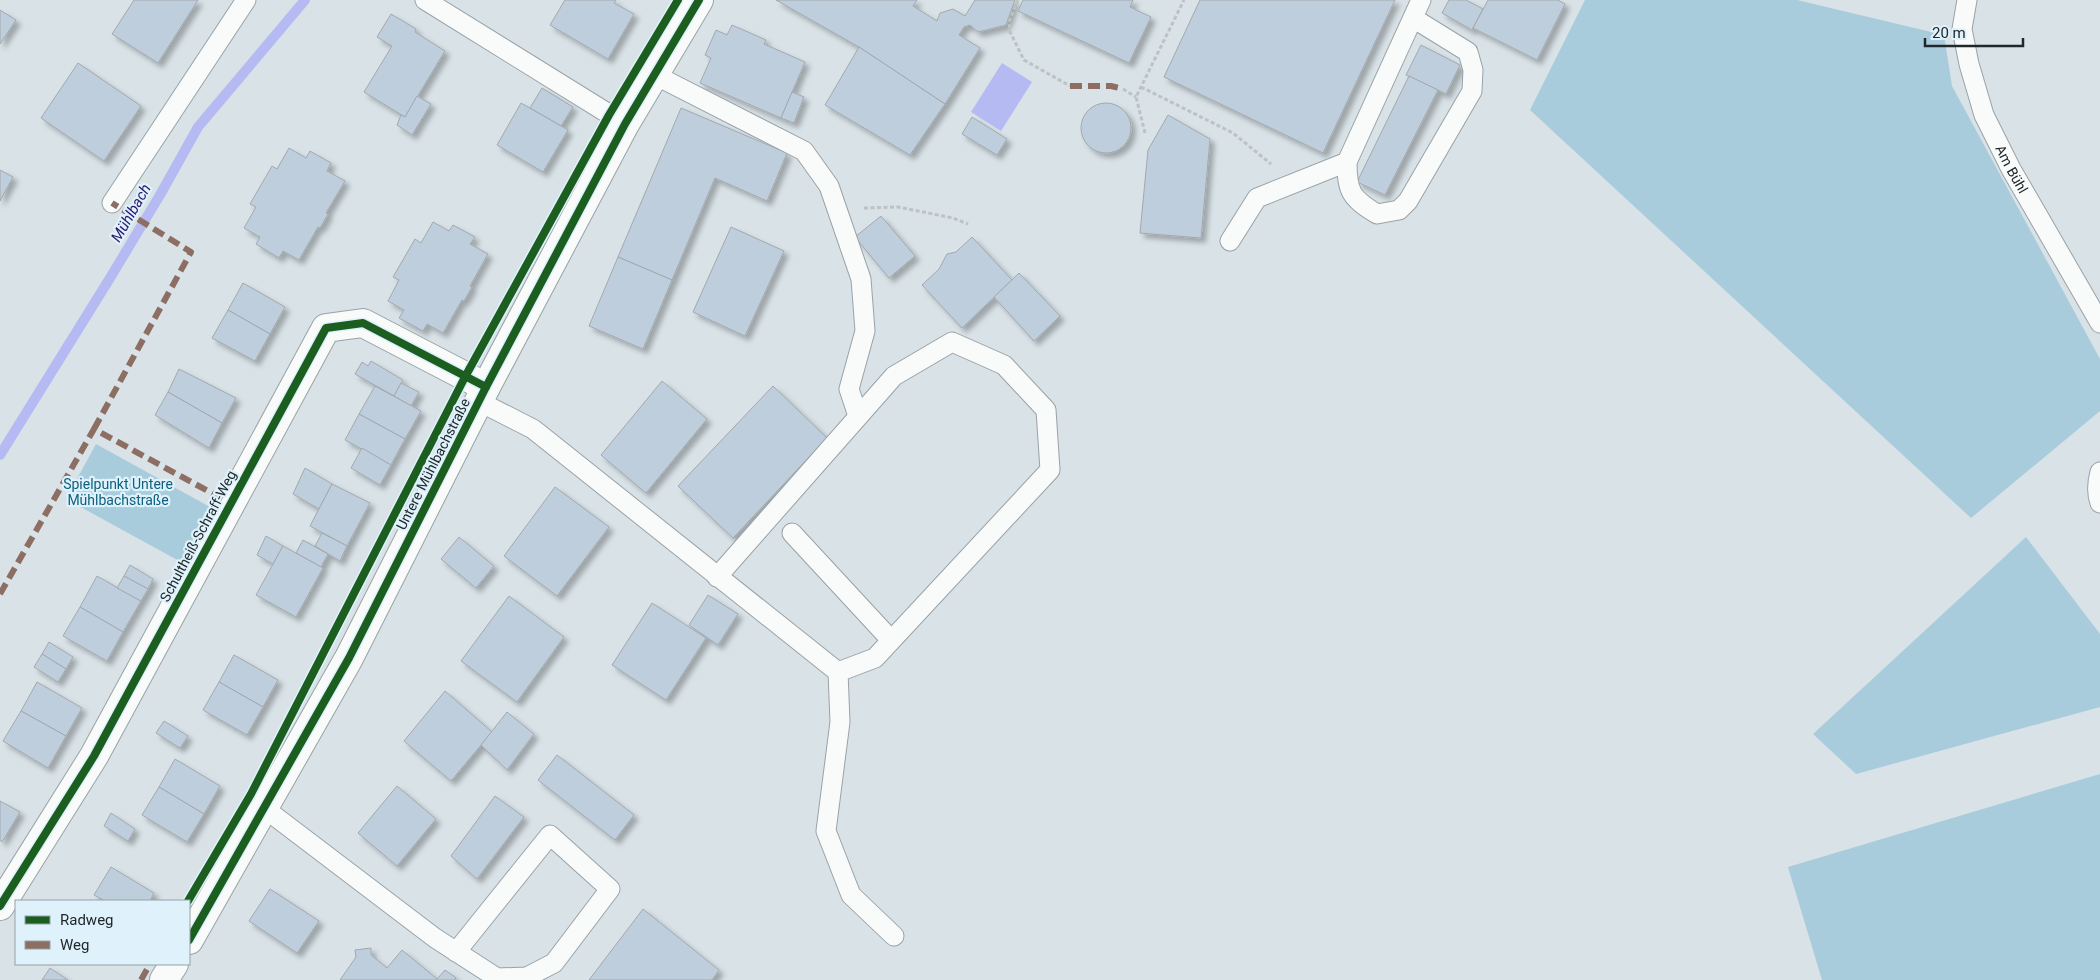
<svg xmlns="http://www.w3.org/2000/svg" width="2100" height="980" viewBox="0 0 2100 980" font-family="Roboto,sans-serif">
  <defs>
    <filter id="shadow"><feDropShadow dx="4.5" dy="4.5" stdDeviation="2.5" flood-color="#0004"/></filter>
  </defs>
  <rect width="100%" height="100%" fill="#d8e2e7"/>
  <!-- green -->
  <g fill="#a9ccdd">
    <polygon points="1585,0 1797,0 1944,35 1952,86 2100,359 2100,411 1971,518 1530,110"/>
    <polygon points="96,444 210,507 181,562 66,499"/>
    <polygon points="2026,537 2100,634 2100,707 1856,774 1813,734"/>
    <polygon points="2100,774 2100,980 1822,980 1788,867"/>
  </g>
  <!-- water -->
  <polygon fill="#b6baf3" points="1002,63 1032,82 1001,131 971,112"/>
  <g fill="none" stroke-linecap="round" stroke-linejoin="round">
    <!-- stream -->
    <polyline stroke="#b6baf3" stroke-width="10" points="0,455 110,278 160,195 198,127 305,0"/>
  </g>
  <!-- building -->
  <g fill="#bfcedd" stroke="#a2a8ad" filter="url(#shadow)">
    <polygon points="134,0 198,0 158,63 112,34"/>
    <polygon points="565,0 616,0 614,3 634,14 608,59 550,25"/>
    <polygon points="776,0 917,0 913,6 937,21 940,13 953,9 965,16 975,0 1015,0 1006,25 978,32 970,25 964,27 959,35 980,48 945,104 859,47"/>
    <polygon points="1023,0 1133,0 1130,7 1151,17 1129,63 1018,11"/>
    <polygon points="1200,0 1395,0 1323,153 1164,77"/>
    <polygon points="1449,0 1466,0 1483,9 1472,30 1442,13"/>
    <polygon points="1488,0 1558,0 1565,4 1537,60 1473,28"/>
    <polygon points="0,10 16,20 0,44"/>
    <polygon points="391,14 416,29 415,32 445,51 405,117 364,92 392,46 377,37"/>
    <polygon points="732,25 766,40 764,44 805,62 781,118 700,83 711,58 705,55 716,30 727,35"/>
    <polygon points="1421,45 1460,65 1446,94 1406,75"/>
    <polygon points="859,47 945,104 910,155 825,105"/>
    <polygon points="78,63 141,106 104,161 41,118"/>
    <polygon points="1409,76 1438,90 1385,195 1357,182"/>
    <polygon points="542,88 573,107 561,126 530,108"/>
    <polygon points="792,92 804,97 794,123 781,118"/>
    <polygon points="417,96 431,104 412,135 397,125 401,115 405,117"/>
    <circle cx="1106" cy="128" r="25"/>
    <polygon points="521,103 568,130 543,172 497,145"/>
    <polygon points="681,108 787,153 767,201 715,178 672,280 618,257"/>
    <polygon points="1168,115 1210,139 1201,238 1140,233 1148,150"/>
    <polygon points="972,117 1007,139 997,155 962,134"/>
    <polygon points="289,148 306,158 310,151 331,163 327,171 345,181 326,213 328,214 320,228 318,227 299,260 283,251 279,258 256,244 260,237 244,228 256,207 250,204 272,166 277,169"/>
    <polygon points="0,170 13,177 0,201"/>
    <polygon points="881,216 915,256 889,278 855,237"/>
    <polygon points="433,222 449,231 453,225 475,237 470,244 488,254 470,286 472,287 464,301 462,300 443,333 427,324 423,331 399,318 404,310 388,301 399,280 393,277 415,239 421,243"/>
    <polygon points="731,227 784,251 745,336 693,312"/>
    <polygon points="972,237 1012,280 962,328 922,285 939,269 947,254 956,252"/>
    <polygon points="618,257 672,280 643,349 589,326"/>
    <polygon points="1019,273 1060,316 1034,341 994,297"/>
    <polygon points="243,283 285,307 270,334 228,310"/>
    <polygon points="228,310 270,334 255,361 212,338"/>
    <polygon points="371,361 403,380 394,396 355,374 362,362 368,366"/>
    <polygon points="179,369 236,398 222,423 168,392"/>
    <polygon points="662,381 707,419 646,493 601,455"/>
    <polygon points="401,383 419,392 411,406 394,396"/>
    <polygon points="375,386 421,411 405,439 359,414"/>
    <polygon points="773,386 827,438 733,538 678,486"/>
    <polygon points="168,392 222,423 209,448 155,415"/>
    <polygon points="359,414 405,439 391,465 345,440"/>
    <polygon points="362,448 391,465 380,485 351,468"/>
    <polygon points="305,468 332,484 319,509 293,494"/>
    <polygon points="332,484 370,503 347,546 310,526"/>
    <polygon points="555,487 609,527 557,596 504,556"/>
    <polygon points="322,533 347,546 340,561 315,546"/>
    <polygon points="266,536 283,546 273,564 257,555"/>
    <polygon points="459,537 494,566 476,588 441,559"/>
    <polygon points="303,540 328,554 321,567 296,553"/>
    <polygon points="283,546 323,568 296,617 256,595"/>
    <polygon points="130,565 153,579 148,589 124,576"/>
    <polygon points="97,576 141,601 123,632 80,607"/>
    <polygon points="124,576 148,589 141,601 117,588"/>
    <polygon points="708,595 738,614 718,645 689,625"/>
    <polygon points="509,596 564,637 517,702 461,661"/>
    <polygon points="652,603 706,638 666,700 612,665"/>
    <polygon points="80,607 123,632 107,661 63,636"/>
    <polygon points="49,642 73,657 66,669 42,654"/>
    <polygon points="42,654 66,669 58,682 34,667"/>
    <polygon points="234,655 278,680 263,707 219,682"/>
    <polygon points="37,682 82,708 66,736 21,711"/>
    <polygon points="219,682 263,707 247,735 203,710"/>
    <polygon points="445,691 492,732 451,781 404,741"/>
    <polygon points="21,711 66,736 48,768 3,741"/>
    <polygon points="507,712 534,734 507,770 481,745"/>
    <polygon points="164,721 188,736 180,748 156,733"/>
    <polygon points="557,755 634,815 615,840 538,780"/>
    <polygon points="175,759 220,786 204,814 159,787"/>
    <polygon points="397,786 436,819 397,866 358,833"/>
    <polygon points="159,787 204,814 187,842 142,815"/>
    <polygon points="495,796 524,817 477,879 451,856"/>
    <polygon points="0,801 20,812 2,842 0,840"/>
    <polygon points="111,813 135,829 128,841 104,826"/>
    <polygon points="111,867 154,893 150,901 105,901 94,895"/>
    <polygon points="270,889 319,921 297,953 249,921"/>
    <polygon points="643,909 719,970 712,980 589,980"/>
    <polygon points="371,948 371,955 387,968 402,950 437,979 445,970 456,978 454,980 340,980 356,957 355,950"/>
    <polygon points="50,968 68,980 42,980"/>
  </g>
  <g fill="none" stroke-linecap="round" stroke-linejoin="round">
    <!-- service casing -->
    <g stroke="#9aa2a6" stroke-width="21">
      <g id="service">
        <polyline points="425,0 625,124"/>
        <path id="s1" d="M 1967,0 L 1962,29 L 1969,64 L 1984,115 L 2011,169 L 2100,323"/>
        <polyline points="653,74 804,151 829,186 861,279 865,331 849,389 858,416"/>
        <path d="M 1347,162 C 1347,192 1351,198 1377,214 L 1399,210 L 1408,201 L 1472,91 L 1473,70 L 1468,52 L 1413,18"/>
        <polyline points="112,203 246,0"/>
        <polyline points="1230,241 1257,198 1347,162 1421,0"/>
        <polyline points="478,401 533,429 838,672 840,722 826,831 851,895 894,936"/>
        <path d="M 2100,472 C 2097,483 2096,492 2100,503"/>
        <polyline points="792,533 891,640"/>
        <polyline points="717,577 894,376 952,342 1004,365 1046,410 1050,470 875,658 838,672"/>
        <polyline points="264,808 435,938 497,978 527,977 554,963 610,889 550,835 456,952"/>
      </g>
    </g>
    <!-- minor casing -->
    <g stroke="#9aa2a6" stroke-width="30">
      <polyline id="minor" points="0,906 94,756 326,328 363,323 486,387"/>
    </g>
    <!-- secondary casing -->
    <g stroke="#9aa2a6" stroke-width="30">
      <g id="secondary">
        <polyline points="189,940 349,658 486,387 625,124 699,0"/>
        <polyline points="164,980 174,964"/>
      </g>
    </g>
    <!-- path -->
    <g stroke="#bdc2c3" stroke-width="3" stroke-dasharray="4 2.5" stroke-linecap="butt">
      <polyline points="1018,0 1009,22 1010,32 1024,60 1070,86"/>
      <polyline points="1141,87 1233,133 1271,164"/>
      <polyline points="1123,89 1136,97"/>
      <polyline points="1145,133 1136,97 1184,0"/>
      <polyline points="864,208 898,207 953,218 968,224"/>
    </g>
    <!-- service -->
    <use href="#service" stroke="#f9fbfb" stroke-width="19"/>
    <!-- minor -->
    <use href="#minor" stroke="#f9fbfb" stroke-width="28"/>
    <!-- secondary -->
    <use href="#secondary" stroke="#f9fbfb" stroke-width="28"/>
    <!-- quiet -->
    <g stroke="#8d6e63" stroke-width="6" stroke-dasharray="12 6" stroke-linecap="butt">
      <polyline points="1070,86 1111,86 1123,89"/>
      <polyline points="94,429 191,252 112,203"/>
      <polyline points="0,594 94,429 230,503"/>
      <polyline points="141,980 150,964"/>
    </g>
    <!-- cycleway casing -->
    <g stroke="#dff2fb" stroke-width="11">
      <g id="cycleway">
        <polyline points="188,901 251,794 465,377 609,115 678,0"/>
        <polyline points="0,906 94,756 326,328 363,323 486,387"/>
        <polyline points="189,940 349,658 486,387 625,124 699,0"/>
      </g>
    </g>
    <!-- cycleway -->
    <use href="#cycleway" stroke="#1b5e20" stroke-width="8"/>
  </g>
  <g text-anchor="middle" dominant-baseline="central" stroke-width="4.5" stroke-linejoin="round" paint-order="stroke">
    <!-- street labels -->
    <g font-size="14" fill="#21282b" stroke="#dff2fb">
      <text stroke="none"><textPath href="#s1" startOffset="179">Am Bühl</textPath></text>
      <text transform="translate(433 464) rotate(-63)">Untere Mühlbachstraße</text>
      <text transform="translate(198 536) rotate(-62)">Schultheiß-Schraff-Weg</text>
    </g>
    <!-- park labels -->
    <g font-size="14" fill="#0e607d" stroke="#dff2fb">
      <text x="118" y="484">Spielpunkt Untere<tspan x="118" dy="16">Mühlbachstraße</tspan></text>
    </g>
    <!-- water labels -->
    <g font-size="15" font-style="italic" fill="#27156e" stroke="#dff2fb">
      <text transform="translate(131 213) rotate(-60)">Mühlbach</text>
    </g>
  </g>
  <!-- legend -->
  <rect x="15" y="900" width="175" height="65" fill="#dff2fb" stroke="#93a1a8"/>
  <rect x="25" y="916" width="25" height="8" fill="#1b5e20" stroke="#93a1a8"/>
  <text x="60" y="925" font-size="15" fill="#21282b">Radweg</text>
  <rect x="25" y="941" width="25" height="8" fill="#8d6e63" stroke="#93a1a8"/>
  <text x="60" y="950" font-size="15" fill="#21282b">Weg</text>
  <!-- scale -->
  <path d="M1925 38v8h98v-8" fill="none" stroke="#21282b" stroke-width="2.5"/>
  <text x="1932" y="38" font-size="15" fill="#21282b" stroke="#dff2fb" stroke-width="4" paint-order="stroke">20 m</text>
</svg>
